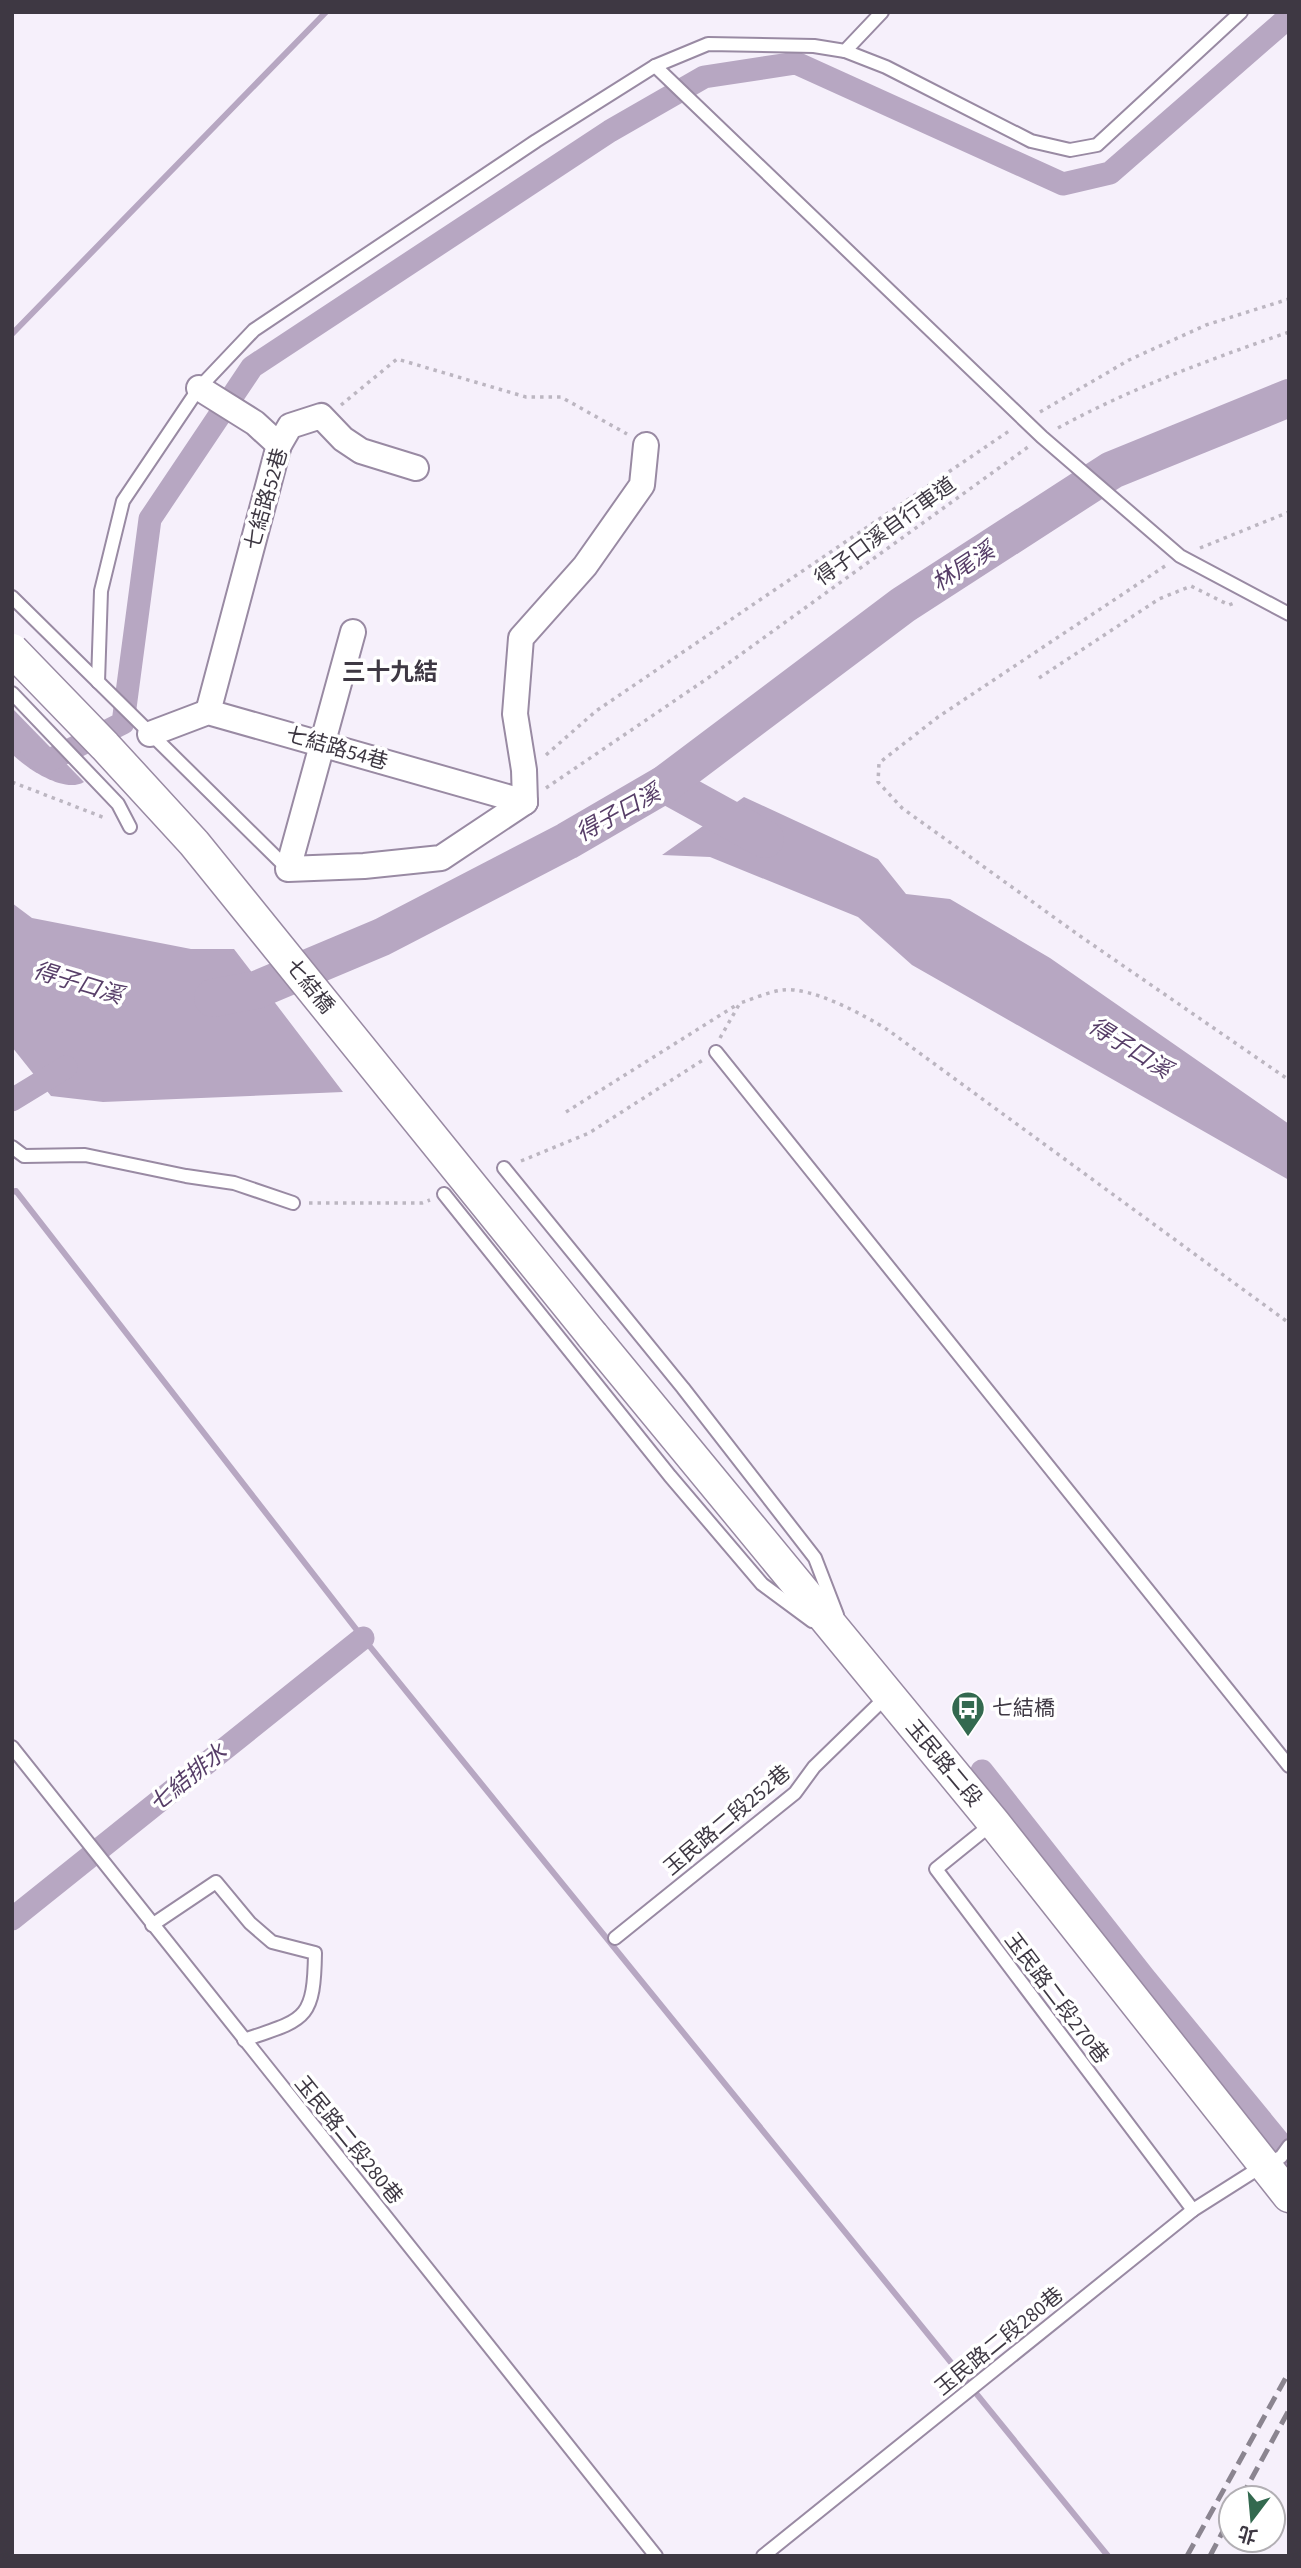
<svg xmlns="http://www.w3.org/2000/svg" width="1301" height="2568" viewBox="0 0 1301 2568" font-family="'Source Sans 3','Noto Sans TC',sans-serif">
  <rect width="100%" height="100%" fill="#f6f0fb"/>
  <!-- water -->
  <g fill="#b7a7c2">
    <path d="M 12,708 L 84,782 C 64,794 26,768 12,754 Z"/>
    <polygon points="744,797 878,859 906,894 950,899 1050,958 1289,1124 1289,1180 912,965 858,917 710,857 662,855"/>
    <polygon points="12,903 32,918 191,949 234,949 343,1092 103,1102 51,1096 12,1047"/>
  </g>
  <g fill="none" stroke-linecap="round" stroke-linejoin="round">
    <!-- stream -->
    <g stroke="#b7a7c2" stroke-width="6">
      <polyline points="12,334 326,12"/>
      <polyline points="12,1192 16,1191 363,1638 1108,2556"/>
    </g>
    <!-- canal -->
    <g stroke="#b7a7c2" stroke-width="23">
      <polyline points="12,727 46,762 123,723 150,519 252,367 610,131 704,77 796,63 1063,184 1110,173 1289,17"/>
      <polyline points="12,1100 66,1067"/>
      <polyline points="982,1771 1144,1977 1289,2154"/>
      <polyline points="12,1919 363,1638"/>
    </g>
    <!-- river -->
    <g stroke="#b7a7c2" stroke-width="38">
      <polyline points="665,784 765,839"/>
      <polyline points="213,998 256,990 382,937 567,841 665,784 903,605 1112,470 1289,398"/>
    </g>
    <!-- service casing -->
    <g stroke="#998aa3" stroke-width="16">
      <g id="service">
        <polyline points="845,51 886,67 1031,141 1070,150 1097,145 1241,12"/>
        <polyline points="655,66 1042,437 1180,556 1289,614"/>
        <polyline points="12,597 288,869"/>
        <polyline points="98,682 101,591 123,501 199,388 254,330 536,141 655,66 708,44 814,46 845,51 882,12"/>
        <polyline points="12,693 118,804 130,827"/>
        <polyline points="716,1052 1289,1766"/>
        <polyline points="12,1147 24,1156 85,1155 186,1176 234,1183 293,1203"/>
        <polyline points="504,1168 683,1388 815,1558 837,1615"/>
        <polyline points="444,1194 670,1476 762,1584 812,1621"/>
        <polyline points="12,1747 656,2556"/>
        <polyline points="993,1823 936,1869 1193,2210"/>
        <path d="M 152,1925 L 216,1882 L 250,1923 L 272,1942 L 315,1953 C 314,2021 305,2019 244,2040"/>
        <polyline points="615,1938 795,1793 814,1767 887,1696"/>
        <polyline points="763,2556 1193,2210 1264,2165 1281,2157 1289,2146"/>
      </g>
    </g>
    <!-- minor casing -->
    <g stroke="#998aa3" stroke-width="28">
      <g id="minor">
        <polyline points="199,388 255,423 279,445"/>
        <polyline points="353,632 288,869 364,866 441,858 525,802"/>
        <polyline points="208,712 279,445 290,426 321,416 343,439 361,451 416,468"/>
        <polyline points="150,734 208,712 525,802"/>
        <polyline points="525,802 524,770 515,714 521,638 585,566 642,485 646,445"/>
      </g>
    </g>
    <!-- tertiary casing -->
    <g stroke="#998aa3" stroke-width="35">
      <polyline id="tertiary" points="592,1335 994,1823 1289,2196"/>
    </g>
    <!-- path -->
    <g stroke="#bcb6c1" stroke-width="3.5" stroke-dasharray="3.5 5" stroke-linecap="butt">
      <polyline points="341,405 397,359 526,397 561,397 627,434"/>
      <polyline points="1040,412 1129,360 1206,325 1289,299"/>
      <path d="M 1058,428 C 1131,388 1211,359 1289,332"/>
      <polyline points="1200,548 1289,512"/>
      <polyline points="1165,566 938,717 879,763 878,782 902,808 1080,936 1289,1080"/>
      <polyline points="1039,678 1159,599 1191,586 1229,605 1234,603"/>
      <polyline points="546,755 596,711 1012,429"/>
      <polyline points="12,782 105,818"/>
      <polyline points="546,788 708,678 1028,447"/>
      <path d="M 720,1038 L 740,1003 C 753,999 768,992 782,990 C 811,986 864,1015 888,1030 L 1289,1323"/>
      <polyline points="566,1112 738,1004"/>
      <polyline points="521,1161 589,1133 703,1060"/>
      <polyline points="309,1203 422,1203 430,1200"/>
    </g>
    <!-- service -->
    <use href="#service" stroke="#fff" stroke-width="12"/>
    <!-- minor -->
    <use href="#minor" stroke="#fff" stroke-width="24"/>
    <!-- tertiary -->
    <use href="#tertiary" stroke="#fff" stroke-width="32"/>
    <!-- rail -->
    <g stroke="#8b8590" stroke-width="5" stroke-dasharray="14 7" stroke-linecap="butt">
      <polyline points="1241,2498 1289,2410"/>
      <polyline points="1187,2556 1289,2372"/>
      <polyline points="1210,2556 1231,2516"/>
    </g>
    <!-- tertiary-bridge casing -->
    <g stroke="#998aa3" stroke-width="35" stroke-linecap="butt">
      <polyline id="tertiary-bridge" points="12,650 105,746 194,843 592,1335"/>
    </g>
    <!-- tertiary-bridge -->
    <use href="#tertiary-bridge" stroke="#fff" stroke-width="32"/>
  </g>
  <!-- icons -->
  <defs>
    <g id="bus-pin" transform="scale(1.75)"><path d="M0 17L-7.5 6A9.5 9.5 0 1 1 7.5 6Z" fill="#33694f" stroke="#fff"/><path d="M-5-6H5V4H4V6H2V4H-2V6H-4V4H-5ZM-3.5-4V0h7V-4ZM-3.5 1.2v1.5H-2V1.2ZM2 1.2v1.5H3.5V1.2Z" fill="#fff"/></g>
  </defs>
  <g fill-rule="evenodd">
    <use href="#bus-pin" x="968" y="1708"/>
  </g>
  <g text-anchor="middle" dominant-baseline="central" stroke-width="7" stroke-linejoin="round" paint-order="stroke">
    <!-- street labels -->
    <g font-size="21" fill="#3e3843" stroke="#fff">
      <text transform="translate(266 499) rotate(-74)">七結路52巷</text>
      <text transform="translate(885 531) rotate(-36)">得子口溪自行車道</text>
      <text transform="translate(337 748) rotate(16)">七結路54巷</text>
      <text transform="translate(310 986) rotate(51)">七結橋</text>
      <text transform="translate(944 1763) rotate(50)">玉民路二段</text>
      <text transform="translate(727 1820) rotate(-40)">玉民路二段252巷</text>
      <text transform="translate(1057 1998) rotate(53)">玉民路二段270巷</text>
      <text transform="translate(349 2140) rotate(51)">玉民路二段280巷</text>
      <text transform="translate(999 2341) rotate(-39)">玉民路二段280巷</text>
    </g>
    <!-- poi labels -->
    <g font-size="21" fill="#3e3843" stroke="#fff" text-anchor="start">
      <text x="992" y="1708">七結橋</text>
    </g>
    <!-- water labels -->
    <g font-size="23" font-style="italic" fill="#573e68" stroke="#fff">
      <text transform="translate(963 567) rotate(-33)">林尾溪</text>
      <text transform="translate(618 813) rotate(-29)">得子口溪</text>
      <text transform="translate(78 983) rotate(17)">得子口溪</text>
      <text transform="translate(1130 1048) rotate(32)">得子口溪</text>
      <text transform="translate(188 1778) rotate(-39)">七結排水</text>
    </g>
    <!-- quarter labels -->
    <g font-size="24" font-weight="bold" fill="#3e3843" stroke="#fff">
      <text x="390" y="672">三十九結</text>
    </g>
  </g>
  <!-- border -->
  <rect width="1301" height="2568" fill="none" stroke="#3e3843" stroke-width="28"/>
  <!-- north arrow -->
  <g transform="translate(1252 2519) rotate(196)"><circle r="33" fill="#ffffff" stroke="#b2afb4" stroke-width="2"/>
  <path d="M0-5L12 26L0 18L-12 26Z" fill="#33694f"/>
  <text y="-10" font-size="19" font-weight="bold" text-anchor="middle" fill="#3e3843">北</text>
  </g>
</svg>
